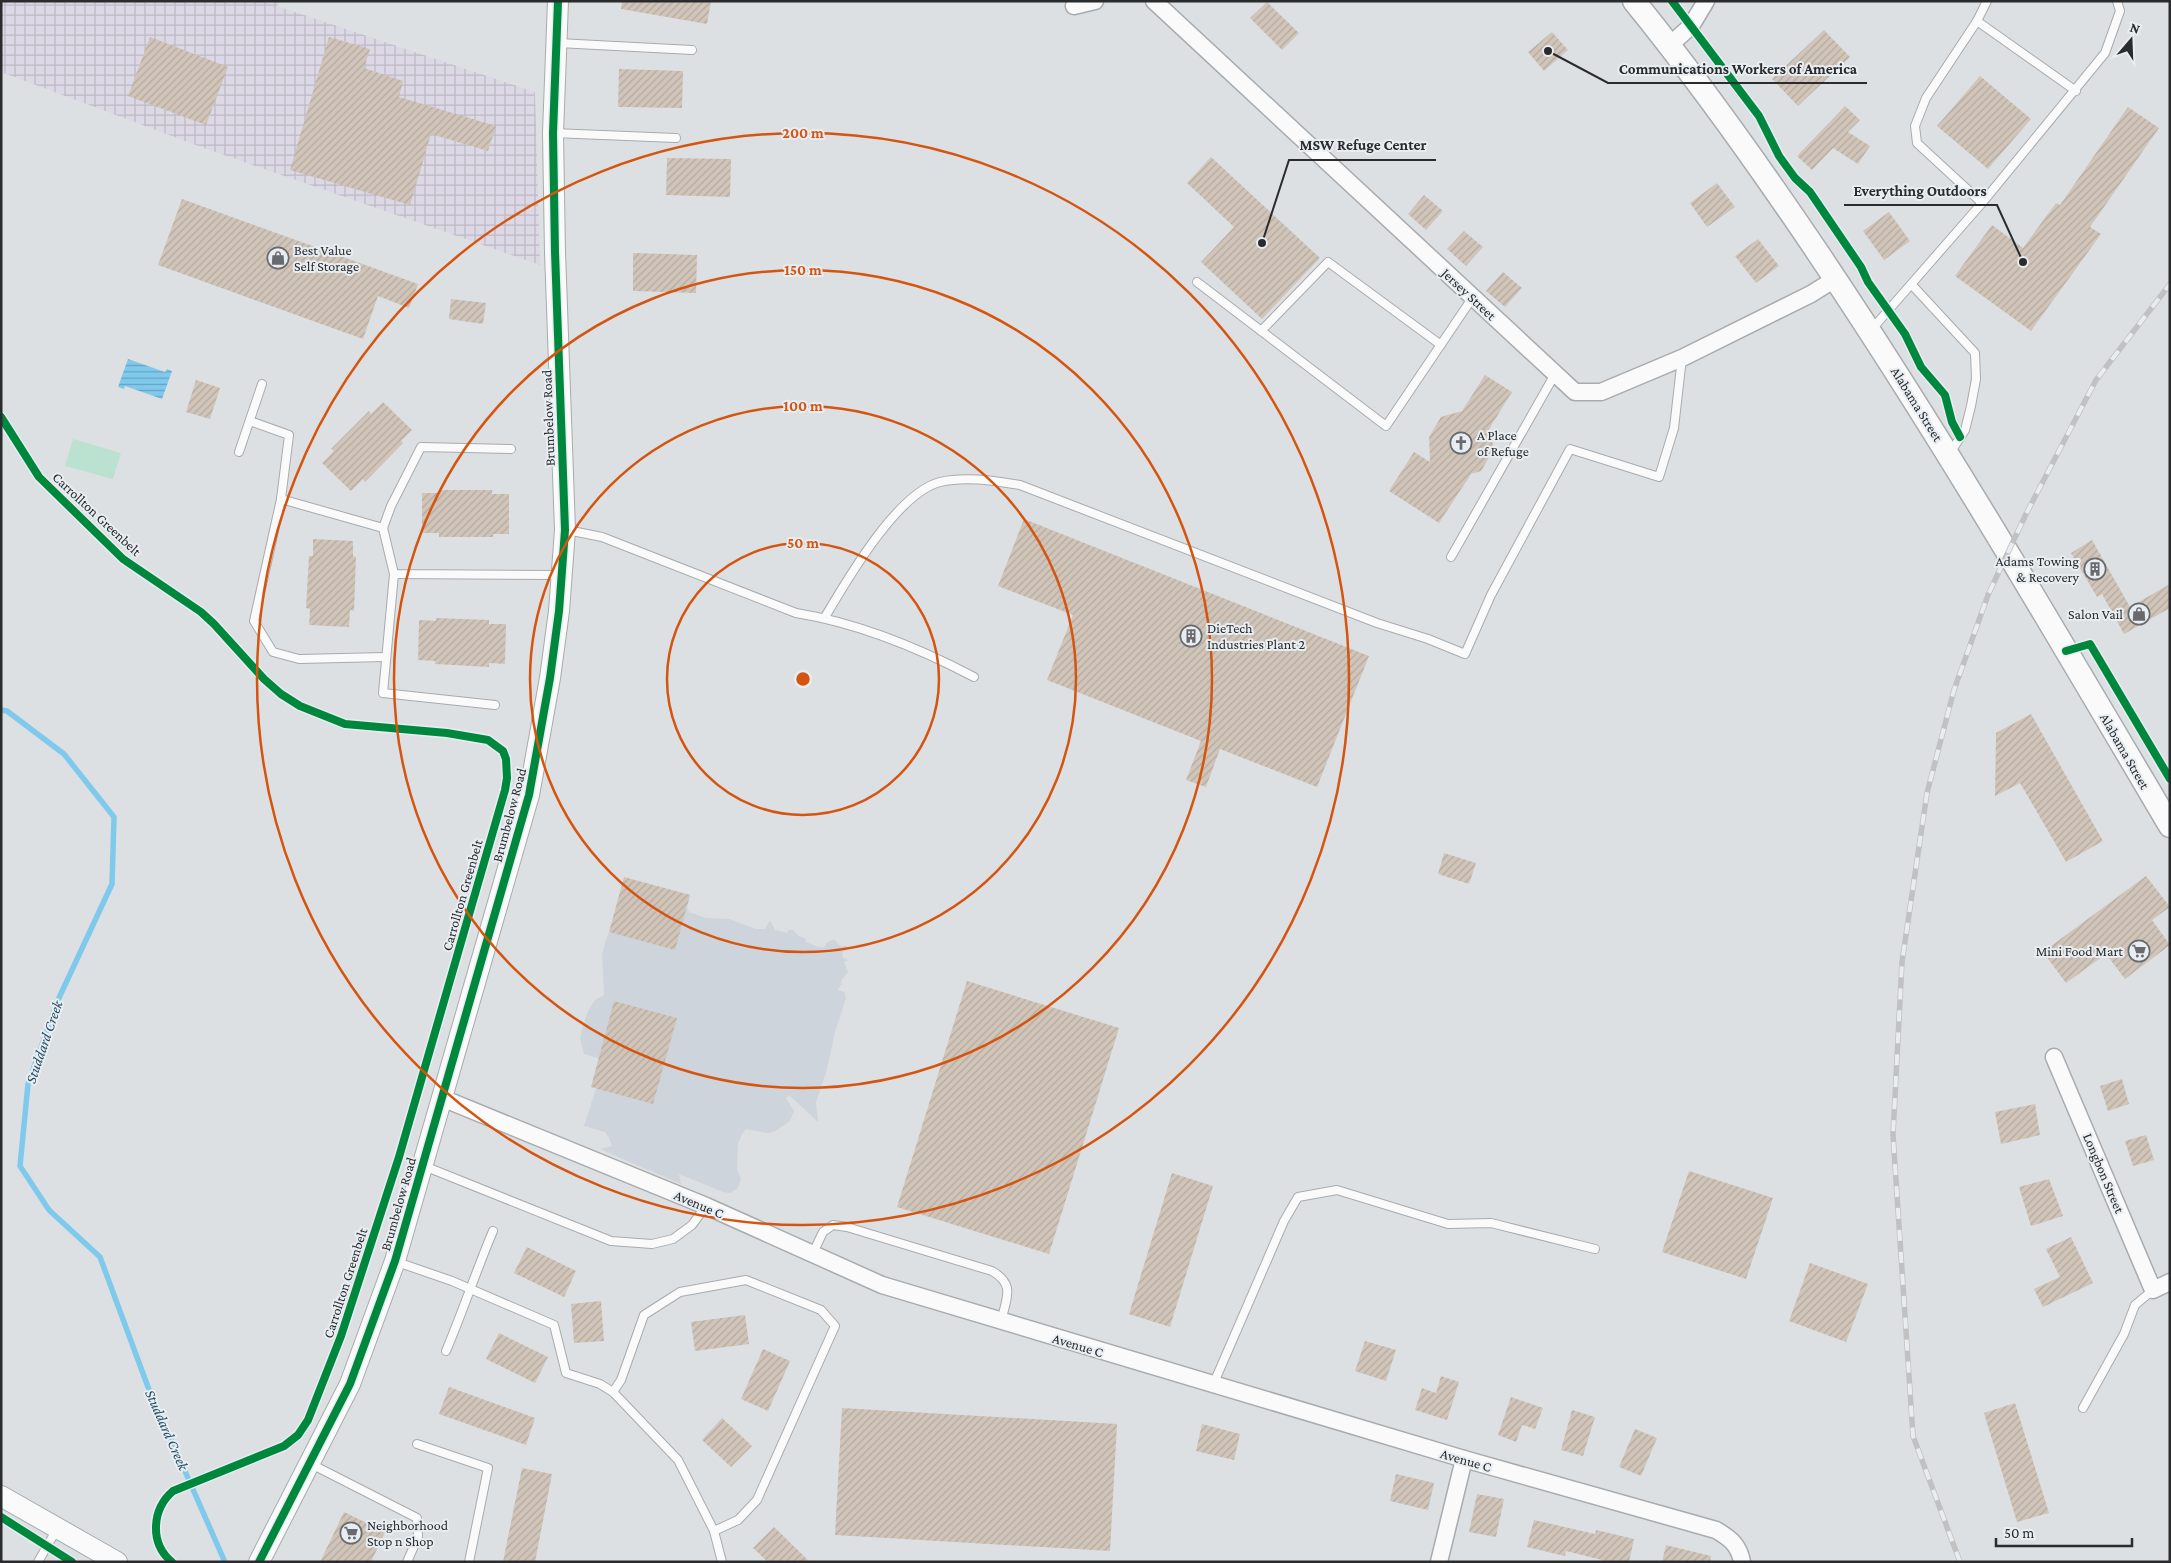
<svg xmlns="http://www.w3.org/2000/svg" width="2171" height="1563" viewBox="0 0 2171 1563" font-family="'Crimson Pro',serif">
  <defs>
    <pattern id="industrial-grid" width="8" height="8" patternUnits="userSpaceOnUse" patternTransform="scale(1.25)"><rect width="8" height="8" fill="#dcd8e5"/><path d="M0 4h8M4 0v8" fill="none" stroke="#bdbac5"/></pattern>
    <pattern id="water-rules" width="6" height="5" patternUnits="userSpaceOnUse" patternTransform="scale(1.25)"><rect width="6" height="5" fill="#7fc9ec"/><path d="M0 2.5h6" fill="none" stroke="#68a3c0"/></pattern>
    <pattern id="building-hatch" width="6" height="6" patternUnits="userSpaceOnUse" patternTransform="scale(1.25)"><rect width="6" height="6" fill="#d1c5b9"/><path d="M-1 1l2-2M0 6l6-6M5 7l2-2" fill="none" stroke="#b3a99f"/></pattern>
  </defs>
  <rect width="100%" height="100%" fill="#dde0e3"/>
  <!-- built -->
  <polygon fill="#cdd4db" points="627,878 690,895 687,907 689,912 706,918 729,919 756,929 765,929 770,920 775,930 787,933 789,930 793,930 799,936 805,938 806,942 818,947 825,947 826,943 834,939 840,946 847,946 847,950 842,952 843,958 848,960 844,962 848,972 843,978 840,984 842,983 838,990 844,992 846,998 835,1032 826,1073 816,1102 818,1122 789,1095 786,1098 794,1111 790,1121 774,1132 767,1133 746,1129 742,1134 738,1144 737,1169 741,1179 738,1188 730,1193 723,1192 679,1174 681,1184 600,1149 612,1146 609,1138 605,1132 584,1126 598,1082 601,1059 584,1054 580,1038 587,1013 595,1000 604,995 602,955 606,939 609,932 612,930"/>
  <!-- industrial -->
  <polygon fill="url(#industrial-grid)" points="1,1 280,1 277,6 535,92 540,265 201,147 1,72"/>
  <!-- green -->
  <polygon fill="#bbe1d0" points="73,439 121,453 113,479 65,466"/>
  <!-- water -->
  <polygon fill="url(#water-rules)" points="128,359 165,372 167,369 172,371 162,399 125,386 124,389 118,387"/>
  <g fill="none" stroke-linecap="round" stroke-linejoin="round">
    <!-- stream -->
    <polyline stroke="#7fc9ec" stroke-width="5.5" points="1,710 7,711 64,754 114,817 112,884 58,1000 28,1084 20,1166 49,1210 100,1257 148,1387 224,1560"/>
  </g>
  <!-- building -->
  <g fill="url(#building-hatch)">
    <polygon points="622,1 711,1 707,24 621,9"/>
    <polygon points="1267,2 1299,33 1282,50 1250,18"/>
    <polygon points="1824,30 1850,57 1798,106 1772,79"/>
    <polygon points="1552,32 1568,50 1544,71 1528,52"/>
    <polygon points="150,37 228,67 206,125 128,96"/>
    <polygon points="329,37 370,49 364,68 403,81 399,97 496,126 488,151 431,134 410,205 290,170"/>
    <polygon points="619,69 683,71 682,108 618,107"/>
    <polygon points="1980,76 2031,119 1988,169 1937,126"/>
    <polygon points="1845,106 1860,120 1848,132 1870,146 1858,164 1833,148 1812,170 1797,156"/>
    <polygon points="2128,107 2159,128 2090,227 2101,234 2031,331 1955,276 1992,225 2023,248 2056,203 2060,205"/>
    <polygon points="1211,157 1320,258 1262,319 1201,262 1234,227 1187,183"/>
    <polygon points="667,158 731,159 730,197 666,195"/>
    <polygon points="1717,183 1735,207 1707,227 1690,203"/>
    <polygon points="1424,195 1443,211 1426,230 1408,214"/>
    <polygon points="182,199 418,284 409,308 378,296 363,339 158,265"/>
    <polygon points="1889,212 1910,241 1884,260 1863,231"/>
    <polygon points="1464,231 1483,247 1466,266 1447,249"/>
    <polygon points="1758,239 1779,266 1756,283 1735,256"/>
    <polygon points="633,253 697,255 696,293 633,291"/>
    <polygon points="1503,272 1522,288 1505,307 1486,291"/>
    <polygon points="451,299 486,303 483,324 449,319"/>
    <polygon points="1485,375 1512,392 1489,429 1494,449 1481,471 1471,474 1439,523 1389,491 1414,452 1430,462 1429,437 1441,417 1462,411"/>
    <polygon points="196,380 220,388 210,419 186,412"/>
    <polygon points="383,402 412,430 401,441 403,443 365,482 363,479 351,491 322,463 334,451 331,449 369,411 371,414"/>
    <polygon points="439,490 492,490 492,494 509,494 509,534 493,534 493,537 439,537 439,533 422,533 422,493 439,493"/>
    <polygon points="1024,519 1369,656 1317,787 1220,749 1206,787 1186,780 1201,741 1047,680 1073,615 998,586"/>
    <polygon points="313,539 353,541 353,556 356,557 354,611 350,610 349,627 309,625 310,609 306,608 309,556 313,556"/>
    <polygon points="2092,540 2130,607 2170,584 2170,608 2124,634 2102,594 2097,597 2071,553"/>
    <polygon points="436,618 489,620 489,624 506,624 505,664 489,663 489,667 435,664 435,661 418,660 419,620 436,621"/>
    <polygon points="2031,714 2103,841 2066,862 2020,783 1995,796 1996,733"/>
    <polygon points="1444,853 1476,863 1469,884 1438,874"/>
    <polygon points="2146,876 2170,907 2152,920 2170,945 2125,979 2106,954 2066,983 2043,952"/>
    <polygon points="624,877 690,895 675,950 609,932"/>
    <polygon points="967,981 1119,1028 1049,1254 897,1207"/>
    <polygon points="614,1001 677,1018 653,1104 591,1087"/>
    <polygon points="2122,1079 2129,1104 2108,1111 2100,1086"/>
    <polygon points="2035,1104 2040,1135 2001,1144 1995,1112"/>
    <polygon points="2146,1135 2154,1160 2133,1166 2125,1141"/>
    <polygon points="1689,1171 1773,1198 1746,1279 1662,1252"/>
    <polygon points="1172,1173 1213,1186 1170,1327 1129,1314"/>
    <polygon points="2049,1179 2063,1216 2031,1226 2019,1187"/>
    <polygon points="2071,1237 2093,1283 2043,1307 2034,1289 2060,1277 2046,1249"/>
    <polygon points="527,1247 576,1271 564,1297 514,1273"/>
    <polygon points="1810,1263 1868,1284 1846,1342 1789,1321"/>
    <polygon points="601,1301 604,1341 574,1343 571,1304"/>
    <polygon points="745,1315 749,1344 695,1351 691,1322"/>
    <polygon points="499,1333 548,1357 535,1383 486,1359"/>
    <polygon points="1365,1341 1396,1350 1386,1381 1355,1371"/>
    <polygon points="763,1349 790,1361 768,1411 741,1399"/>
    <polygon points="1441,1376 1459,1382 1447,1420 1415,1410 1422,1388 1436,1393"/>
    <polygon points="449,1387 535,1418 526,1445 439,1414"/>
    <polygon points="1511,1397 1543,1408 1535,1429 1522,1425 1516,1442 1498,1435"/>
    <polygon points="2015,1403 2049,1513 2017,1522 1984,1413"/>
    <polygon points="842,1408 1117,1424 1110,1551 835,1535"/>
    <polygon points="1572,1410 1595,1417 1583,1456 1561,1450"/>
    <polygon points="722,1418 752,1446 731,1467 702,1440"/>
    <polygon points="1202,1424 1240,1434 1234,1460 1196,1451"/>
    <polygon points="1635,1429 1657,1438 1641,1476 1619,1467"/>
    <polygon points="522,1468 552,1474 535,1562 503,1562"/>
    <polygon points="1396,1474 1434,1483 1428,1510 1390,1501"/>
    <polygon points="1477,1494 1504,1499 1496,1537 1469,1532"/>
    <polygon points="344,1512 385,1532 371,1562 320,1562"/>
    <polygon points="1534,1520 1595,1534 1596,1530 1634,1539 1629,1562 1610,1562 1566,1551 1565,1556 1527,1547"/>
    <polygon points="774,1527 810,1562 768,1562 753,1548"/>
    <polygon points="1666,1545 1711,1556 1710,1562 1662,1562"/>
  </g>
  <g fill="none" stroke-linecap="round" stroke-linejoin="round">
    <!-- service casing -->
    <g stroke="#a8abad" stroke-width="10">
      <g id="service">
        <polyline points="1977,21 2076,91"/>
        <polyline points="558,43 692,50"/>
        <polyline points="553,133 676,138"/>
        <polyline points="1982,203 1917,143 1915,126 1926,98 1977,21 1987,1"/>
        <polyline points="1197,282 1386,426 1473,297"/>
        <polyline points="1912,285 1975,353 1976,379 1971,406 1965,430 1950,453"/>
        <polyline points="1872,329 1982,203 2105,53 2120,11 2117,1"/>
        <polyline points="1261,331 1328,262 1441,345"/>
        <polyline points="250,421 289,435 281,499 254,621 273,652 299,659 385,657"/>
        <polyline points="511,449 421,447 391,506 383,528 394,574 560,575"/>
        <polyline points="239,452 262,384"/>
        <polyline points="281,499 383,528"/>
        <path d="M 567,530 L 602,537 L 796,613 C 858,623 919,648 974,677"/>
        <polyline points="1451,557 1555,374"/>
        <polyline points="394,574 383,693 495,705"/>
        <path d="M 825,617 C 847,580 897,493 940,482 C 966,476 994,481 1020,485 L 1377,623 L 1428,639 L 1465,654 L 1491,595 L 1570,449 L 1659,477 L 1674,428 L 1682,358"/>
        <polyline points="424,1166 611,1241 652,1244 673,1239 692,1225 706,1206"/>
        <path d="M 812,1255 L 823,1232 L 833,1225 L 847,1227 L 992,1271 C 1016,1285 1006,1298 1001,1322"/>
        <polyline points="397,1262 452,1281 554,1325 566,1373 600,1384 613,1392 678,1460 714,1531 722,1562"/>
        <path d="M 446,1351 C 463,1311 476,1271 493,1231"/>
        <polyline points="1213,1385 1284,1221 1298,1197 1337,1190 1448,1224 1491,1223 1595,1249"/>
        <polyline points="613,1392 621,1380 644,1315 680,1292 746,1280 821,1310 835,1326 757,1500 738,1520 714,1531"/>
        <polyline points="2083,1408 2124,1334 2135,1305 2153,1290"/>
        <polyline points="417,1444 488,1468 469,1562"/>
        <polyline points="311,1464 417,1518 418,1537 407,1562"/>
        <polyline points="38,1562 57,1529"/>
      </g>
    </g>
    <!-- minor casing -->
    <g stroke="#a8abad" stroke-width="19">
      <g id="minor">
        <polyline points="1154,1 1575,392 1601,392 1682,358 1811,294 1835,279"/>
        <polyline points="1074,6 1095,1"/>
        <polyline points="1670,45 1691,26 1706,1"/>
        <polyline points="2054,1057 2153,1290 2170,1282"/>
        <path d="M 442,1098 L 706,1206 L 882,1285 L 1464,1459 L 1716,1530 C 1730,1538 1739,1545 1742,1562"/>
        <polyline points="1439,1562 1464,1459"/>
      </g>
    </g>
    <!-- tertiary casing -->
    <g stroke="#a8abad" stroke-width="22">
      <g id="tertiary">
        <polyline points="1,1496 117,1562"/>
        <polyline points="259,1562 350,1384 395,1261 529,795 550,678 559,611 565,530 555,252 553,133 558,1"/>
      </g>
    </g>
    <!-- secondary casing -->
    <g stroke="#a8abad" stroke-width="25">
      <path id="secondary" d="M 1634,1 C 1700,82 1760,167 1818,253 C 1943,439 2056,633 2170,826"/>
    </g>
    <!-- service -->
    <use href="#service" stroke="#fafafb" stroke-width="8"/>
    <!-- minor -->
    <use href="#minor" stroke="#fafafb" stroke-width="16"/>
    <!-- tertiary -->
    <use href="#tertiary" stroke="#fafafb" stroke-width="20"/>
    <!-- secondary -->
    <use href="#secondary" stroke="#fafafb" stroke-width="22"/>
    <!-- rail casing -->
    <g stroke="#c1c1c2" stroke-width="5.5">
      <polyline id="rail" points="1960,1562 1913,1436 1893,1135 1902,962 1927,793 1954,690 1988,595 2026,514 2096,380 2170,284"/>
    </g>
    <!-- rail -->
    <use href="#rail" stroke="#e8edf2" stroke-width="4" stroke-dasharray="11" stroke-linecap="butt"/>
    <!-- cycleway casing -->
    <g stroke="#e8edf2" stroke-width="11">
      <g id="cycleway">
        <polyline points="1672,1 1759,116 1779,156 1795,178 1810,192 1861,267 1868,282 1905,334 1921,367 1945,395 1952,422 1960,437"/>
        <path d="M 1,417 L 39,477 L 123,559 L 201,612 L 214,624 L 264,679 L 281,694 L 300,706 L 345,724 L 447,733 L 488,740 L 503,751 L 506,759 L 507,778 L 505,790 L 399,1157 L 341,1336 L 308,1420 L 298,1435 L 284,1446 L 173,1491 C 152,1509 149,1543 172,1562"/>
        <polyline points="2066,651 2090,644 2170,779"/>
        <polyline points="1,1517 72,1562"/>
        <polyline points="259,1562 350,1384 395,1261 529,795 550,678 559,611 565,530 555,252 553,133 558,1"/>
      </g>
    </g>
    <!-- cycleway -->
    <use href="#cycleway" stroke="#00873e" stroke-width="8"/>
  </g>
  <!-- distance rings -->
  <g fill="none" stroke="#d5540f" stroke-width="2.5">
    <circle cx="803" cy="679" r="136"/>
    <circle cx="803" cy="679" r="273"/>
    <circle cx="803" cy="679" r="409"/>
    <circle cx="803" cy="679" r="546"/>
  </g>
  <!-- icons -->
  <defs>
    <g id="shop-ring" transform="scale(1.125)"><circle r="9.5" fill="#e8edf2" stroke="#686a6d" stroke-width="1.5"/><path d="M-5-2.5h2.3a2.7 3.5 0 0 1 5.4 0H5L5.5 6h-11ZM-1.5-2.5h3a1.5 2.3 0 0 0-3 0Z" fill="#686a6d"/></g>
    <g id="church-ring" transform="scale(1.125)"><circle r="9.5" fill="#e8edf2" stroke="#686a6d" stroke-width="1.5"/><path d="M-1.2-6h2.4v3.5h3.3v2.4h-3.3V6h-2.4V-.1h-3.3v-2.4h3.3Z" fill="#686a6d"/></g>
    <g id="building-ring" transform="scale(1.125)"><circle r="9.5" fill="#e8edf2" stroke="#686a6d" stroke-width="1.5"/><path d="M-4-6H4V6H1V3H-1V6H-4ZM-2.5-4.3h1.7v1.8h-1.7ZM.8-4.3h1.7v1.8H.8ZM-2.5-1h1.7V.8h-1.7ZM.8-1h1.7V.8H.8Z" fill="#686a6d"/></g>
    <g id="supermarket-ring" transform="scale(1.125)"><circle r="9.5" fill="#e8edf2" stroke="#686a6d" stroke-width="1.5"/><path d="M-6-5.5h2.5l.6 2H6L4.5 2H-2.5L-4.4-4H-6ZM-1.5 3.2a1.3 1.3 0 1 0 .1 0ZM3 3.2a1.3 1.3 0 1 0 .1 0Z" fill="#686a6d"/></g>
  </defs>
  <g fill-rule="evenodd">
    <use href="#shop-ring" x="278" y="258"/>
    <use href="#church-ring" x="1461" y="443"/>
    <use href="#building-ring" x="2095" y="569"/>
    <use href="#shop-ring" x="2139" y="614"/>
    <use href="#building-ring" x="1191" y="636"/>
    <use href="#supermarket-ring" x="2139" y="951"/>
    <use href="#supermarket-ring" x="351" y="1533"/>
  </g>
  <g text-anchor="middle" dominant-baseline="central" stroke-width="4" stroke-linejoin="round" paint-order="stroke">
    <!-- poi labels -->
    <g font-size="14" fill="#292b2d" stroke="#e8edf2" text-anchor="start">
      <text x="294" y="250">Best Value<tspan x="294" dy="16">Self Storage</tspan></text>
      <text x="1477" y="435">A Place<tspan x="1477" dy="16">of Refuge</tspan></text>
      <text x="2079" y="561" text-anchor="end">Adams Towing<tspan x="2079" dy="16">&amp; Recovery</tspan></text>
      <text x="2123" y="614" text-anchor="end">Salon Vail</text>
      <text x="1207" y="628">DieTech<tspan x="1207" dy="16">Industries Plant 2</tspan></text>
      <text x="2123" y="951" text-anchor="end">Mini Food Mart</text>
      <text x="367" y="1525">Neighborhood<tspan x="367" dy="16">Stop n Shop</tspan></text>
    </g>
    <!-- street labels -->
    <g font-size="14" fill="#292b2d" stroke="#e8edf2">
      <text transform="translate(1469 294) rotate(43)">Jersey Street</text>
      <text transform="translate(1917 404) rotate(58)">Alabama Street</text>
      <text transform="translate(548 418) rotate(-92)">Brumbelow Road</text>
      <text transform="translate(97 514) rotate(43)">Carrollton Greenbelt</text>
      <text transform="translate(2125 751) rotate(60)">Alabama Street</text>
      <text transform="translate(509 815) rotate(-75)">Brumbelow Road</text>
      <text transform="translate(462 895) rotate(-74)">Carrollton Greenbelt</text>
      <text transform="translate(2104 1173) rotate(67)">Longbon Street</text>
      <text transform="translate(398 1204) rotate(-74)">Brumbelow Road</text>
      <text transform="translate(699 1204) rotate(23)">Avenue C</text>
      <text transform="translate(345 1283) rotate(-72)">Carrollton Greenbelt</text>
      <text transform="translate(1078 1345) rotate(17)">Avenue C</text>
      <text transform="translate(1466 1460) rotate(16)">Avenue C</text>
    </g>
    <!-- water labels -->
    <g font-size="15" font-style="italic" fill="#234e63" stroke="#e8edf2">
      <text transform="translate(44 1042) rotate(-71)">Studdard Creek</text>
      <text transform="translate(167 1430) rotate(66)">Studdard Creek</text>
    </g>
  </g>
  <circle cx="803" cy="679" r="8" fill="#d5540f" stroke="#e8edf2" stroke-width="2.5"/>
  <g font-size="15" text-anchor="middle" font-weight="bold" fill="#d5540f" stroke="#e8edf2" stroke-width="4" stroke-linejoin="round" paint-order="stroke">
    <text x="803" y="138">200 m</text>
    <text x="803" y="275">150 m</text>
    <text x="803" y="411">100 m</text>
    <text x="803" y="548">50 m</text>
  </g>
  <!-- callouts -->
  <path fill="none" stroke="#292b2d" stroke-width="2" d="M1548 51L1608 83H1867M1262 243L1289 160H1436M2023 262L1997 205H1844"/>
  <g fill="#292b2d" stroke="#e8edf2" stroke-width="2">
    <circle cx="1548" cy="51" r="5"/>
    <circle cx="1262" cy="243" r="5"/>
    <circle cx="2023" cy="262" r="5"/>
  </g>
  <g font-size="15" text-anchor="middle" font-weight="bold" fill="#292b2d" stroke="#e8edf2" stroke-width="4" stroke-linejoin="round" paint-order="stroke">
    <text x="1738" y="74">Communications Workers of America</text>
    <text x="1363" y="150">MSW Refuge Center</text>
    <text x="1920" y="196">Everything Outdoors</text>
  </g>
  <!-- border -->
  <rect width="2171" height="1563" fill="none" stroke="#292b2d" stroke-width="5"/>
  <!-- north arrow -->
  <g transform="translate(2131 40) rotate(19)" stroke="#e8edf2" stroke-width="4" paint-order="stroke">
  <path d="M0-4L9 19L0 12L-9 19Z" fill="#292b2d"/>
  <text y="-8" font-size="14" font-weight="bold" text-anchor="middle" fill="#292b2d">N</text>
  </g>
  <!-- scale -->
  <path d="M1996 1538v8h136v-8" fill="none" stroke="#292b2d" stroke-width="2.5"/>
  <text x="2004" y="1538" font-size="15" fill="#292b2d" stroke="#e8edf2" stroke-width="4" paint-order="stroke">50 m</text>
</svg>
